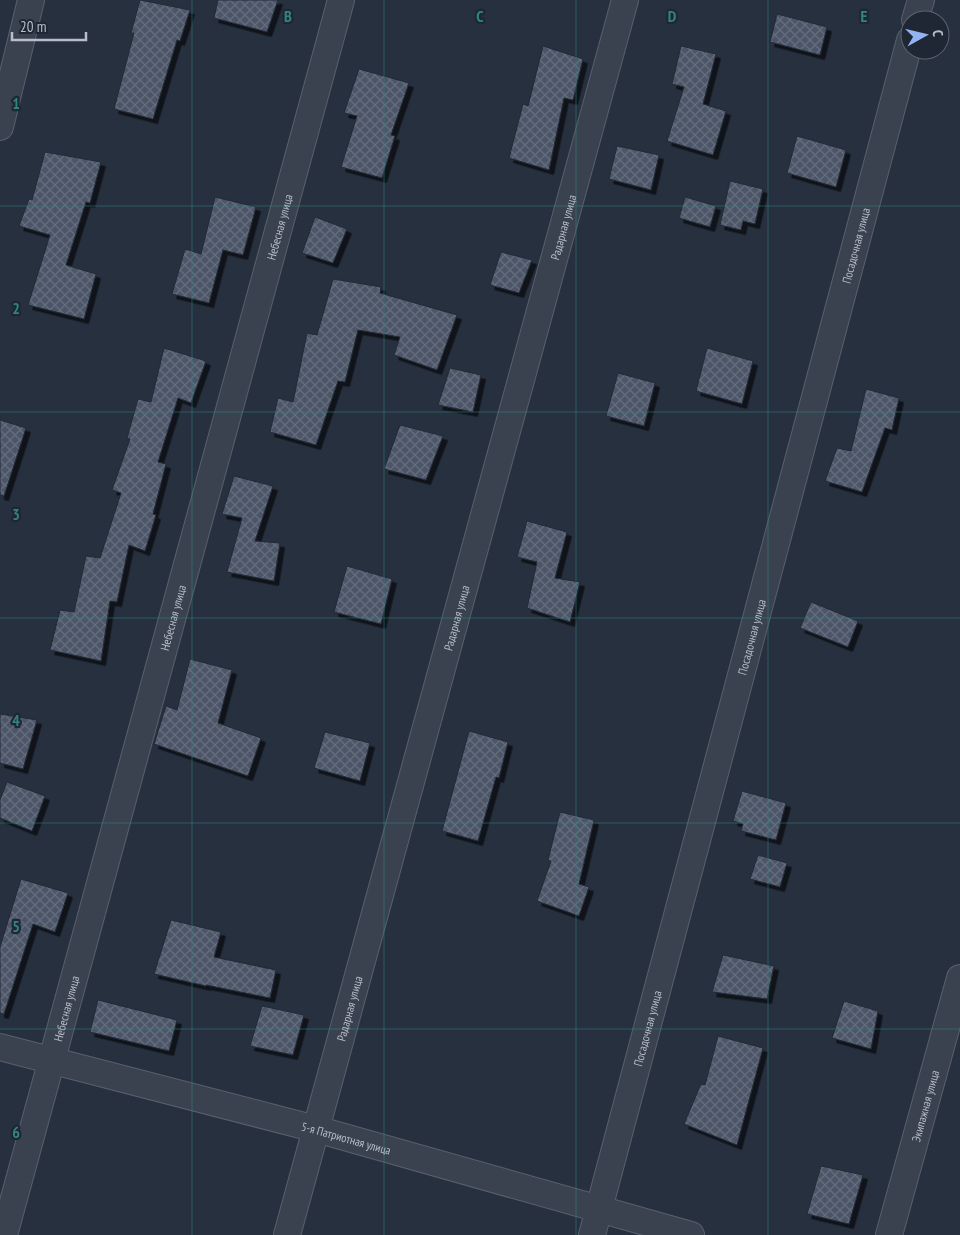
<svg xmlns="http://www.w3.org/2000/svg" width="960" height="1235" viewBox="0 0 960 1235" font-family="'PT Sans Narrow',sans-serif">
  <defs>
    <pattern id="building-cross-hatch" width="8" height="8" patternUnits="userSpaceOnUse" patternTransform="scale(1.25)"><rect width="8" height="8" fill="#4d5768"/><path d="M0 0l8 8M0 8l8-8" fill="none" stroke="#646d7c"/></pattern>
    <filter id="shadow"><feDropShadow dx="4.5" dy="4.5" stdDeviation="0" flood-color="#0009"/></filter>
  </defs>
  <rect width="100%" height="100%" fill="#27303f"/>
  <!-- building -->
  <g fill="url(#building-cross-hatch)" stroke="#222936" filter="url(#shadow)">
    <polygon points="140,0 190,10 180,41 177,40 153,119 114,109 134,33 131,33"/>
    <polygon points="218,0 278,0 267,32 214,18"/>
    <polygon points="777,14 827,27 820,55 770,42"/>
    <polygon points="543,46 583,59 573,100 564,98 549,170 509,158 523,104 528,106"/>
    <polygon points="681,46 716,54 703,104 726,111 713,155 667,141 684,87 672,84"/>
    <polygon points="359,69 409,83 391,135 395,136 382,178 341,167 357,116 344,113"/>
    <polygon points="797,136 846,150 836,187 787,173"/>
    <polygon points="617,146 659,155 651,190 609,179"/>
    <polygon points="45,152 101,162 90,203 86,202 66,265 96,274 84,319 28,305 50,235 19,226 29,199 32,200"/>
    <polygon points="730,181 763,189 755,224 743,221 741,230 720,225"/>
    <polygon points="215,197 256,207 243,255 223,250 209,303 172,294 185,249 201,254"/>
    <polygon points="685,197 716,206 710,227 679,218"/>
    <polygon points="315,217 347,229 333,263 302,253"/>
    <polygon points="501,252 532,260 519,293 490,285"/>
    <polygon points="333,279 381,287 380,293 457,315 437,370 394,355 400,337 358,330 345,382 338,381 316,445 270,432 278,398 293,402 307,333 317,335"/>
    <polygon points="164,348 206,361 191,403 178,398 158,462 166,464 153,514 156,515 145,551 129,545 117,602 110,601 101,661 50,650 60,610 74,612 86,556 100,558 121,493 112,490 130,439 127,438 138,399 151,402"/>
    <polygon points="707,348 753,361 742,404 696,391"/>
    <polygon points="450,368 481,375 473,412 438,405"/>
    <polygon points="618,373 655,383 644,426 606,416"/>
    <polygon points="866,389 899,398 892,430 885,428 862,492 825,481 837,448 851,451"/>
    <polygon points="0,420 26,428 4,496 0,495"/>
    <polygon points="400,425 443,436 426,480 384,469"/>
    <polygon points="234,476 273,486 255,541 280,543 274,581 227,572 242,518 222,514"/>
    <polygon points="527,521 567,532 555,578 580,582 570,622 527,608 537,562 517,557"/>
    <polygon points="347,566 392,579 381,624 334,612"/>
    <polygon points="811,602 858,621 848,647 800,628"/>
    <polygon points="190,659 232,670 218,723 261,738 248,776 154,744 166,706 177,710"/>
    <polygon points="0,714 37,720 23,769 0,763"/>
    <polygon points="469,731 508,742 499,778 496,777 478,841 442,831"/>
    <polygon points="325,732 370,743 360,781 314,768"/>
    <polygon points="7,782 45,796 32,831 0,818 0,800"/>
    <polygon points="742,791 786,803 776,840 741,831 743,824 733,821"/>
    <polygon points="560,812 594,820 579,884 589,887 579,916 537,901 551,861 548,860"/>
    <polygon points="758,855 787,863 780,887 750,879"/>
    <polygon points="21,879 68,893 55,932 33,924 4,1014 0,1013 0,947"/>
    <polygon points="171,920 221,932 214,957 276,970 270,998 206,985 206,986 154,974"/>
    <polygon points="723,955 774,966 767,999 712,992"/>
    <polygon points="98,1000 177,1020 169,1051 90,1032"/>
    <polygon points="844,1001 878,1011 871,1049 832,1038"/>
    <polygon points="262,1006 304,1015 293,1055 250,1046"/>
    <polygon points="718,1036 763,1048 737,1145 684,1124 701,1084 705,1085"/>
    <polygon points="821,1166 863,1175 849,1224 807,1214"/>
  </g>
  <g fill="none" stroke-linecap="round" stroke-linejoin="round">
    <!-- minor casing -->
    <g stroke="#59606d" stroke-width="28">
      <g id="minor">
        <polyline points="915,20 921,0"/>
        <polyline points="0,127 31,0"/>
        <path id="s1" d="M 0,1047 L 316,1129 L 691,1235"/>
        <path id="s2" d="M 4,1235 L 341,0"/>
        <path id="s3" d="M 287,1235 L 625,0"/>
        <path id="s4" d="M 592,1235 L 910,40"/>
        <path id="s5" d="M 889,1235 L 960,978"/>
      </g>
    </g>
    <!-- minor -->
    <use href="#minor" stroke="#3b424f" stroke-width="26"/>
  </g>
  <!-- grid -->
  <path fill="none" stroke="#318480" stroke-width="1" stroke-opacity="0.55" d="M 192,0 L 192,1235M 384,0 L 384,1235M 576,0 L 576,1235M 768,0 L 768,1235M 0,206 L 960,206M 0,412 L 960,412M 0,618 L 960,618M 0,823 L 960,823M 0,1029 L 960,1029"/>
  <g text-anchor="middle" dominant-baseline="central" stroke-width="4.5" stroke-linejoin="round" paint-order="stroke">
    <!-- street labels -->
    <g font-size="12" fill="#b7bdca" stroke="#202734">
      <text stroke="none"><textPath href="#s2" startOffset="1045">Небесная улица</textPath></text>
      <text stroke="none"><textPath href="#s3" startOffset="1045">Радарная улица</textPath></text>
      <text stroke="none"><textPath href="#s4" startOffset="1024">Посадочная улица</textPath></text>
      <text stroke="none"><textPath href="#s2" startOffset="640">Небесная улица</textPath></text>
      <text stroke="none"><textPath href="#s3" startOffset="640">Радарная улица</textPath></text>
      <text stroke="none"><textPath href="#s4" startOffset="619">Посадочная улица</textPath></text>
      <text stroke="none"><textPath href="#s2" startOffset="235">Небесная улица</textPath></text>
      <text stroke="none"><textPath href="#s3" startOffset="235">Радарная улица</textPath></text>
      <text stroke="none"><textPath href="#s4" startOffset="214">Посадочная улица</textPath></text>
      <text stroke="none"><textPath href="#s5" startOffset="134">Экипажная улица</textPath></text>
      <text stroke="none"><textPath href="#s1" startOffset="358">5-я Патриотная улица</textPath></text>
    </g>
  </g>
  <g font-size="16" text-anchor="middle" font-weight="bold" fill="#318480" stroke="#202734" stroke-width="4.5" stroke-linejoin="round" paint-order="stroke">
    <text x="288" y="22">B</text>
    <text x="480" y="22">C</text>
    <text x="672" y="22">D</text>
    <text x="864" y="22">E</text>
    <text x="16" y="109">1</text>
    <text x="16" y="314">2</text>
    <text x="16" y="520">3</text>
    <text x="16" y="726">4</text>
    <text x="16" y="932">5</text>
    <text x="16" y="1138">6</text>
  </g>
  <!-- north arrow -->
  <g transform="translate(925 35) rotate(82)"><circle r="24" fill="#202734" stroke="#5c6370"/>
  <path d="M0-4L9 19L0 12L-9 19Z" fill="#93b4f3"/>
  <text y="-8" font-size="14" font-weight="bold" text-anchor="middle" fill="#b7bdca">С</text>
  </g>
  <!-- scale -->
  <path d="M12 32v8h74v-8" fill="none" stroke="#b7bdca" stroke-width="2.5"/>
  <text x="20" y="32" font-size="15" fill="#b7bdca" stroke="#202734" stroke-width="4" paint-order="stroke">20 m</text>
</svg>
